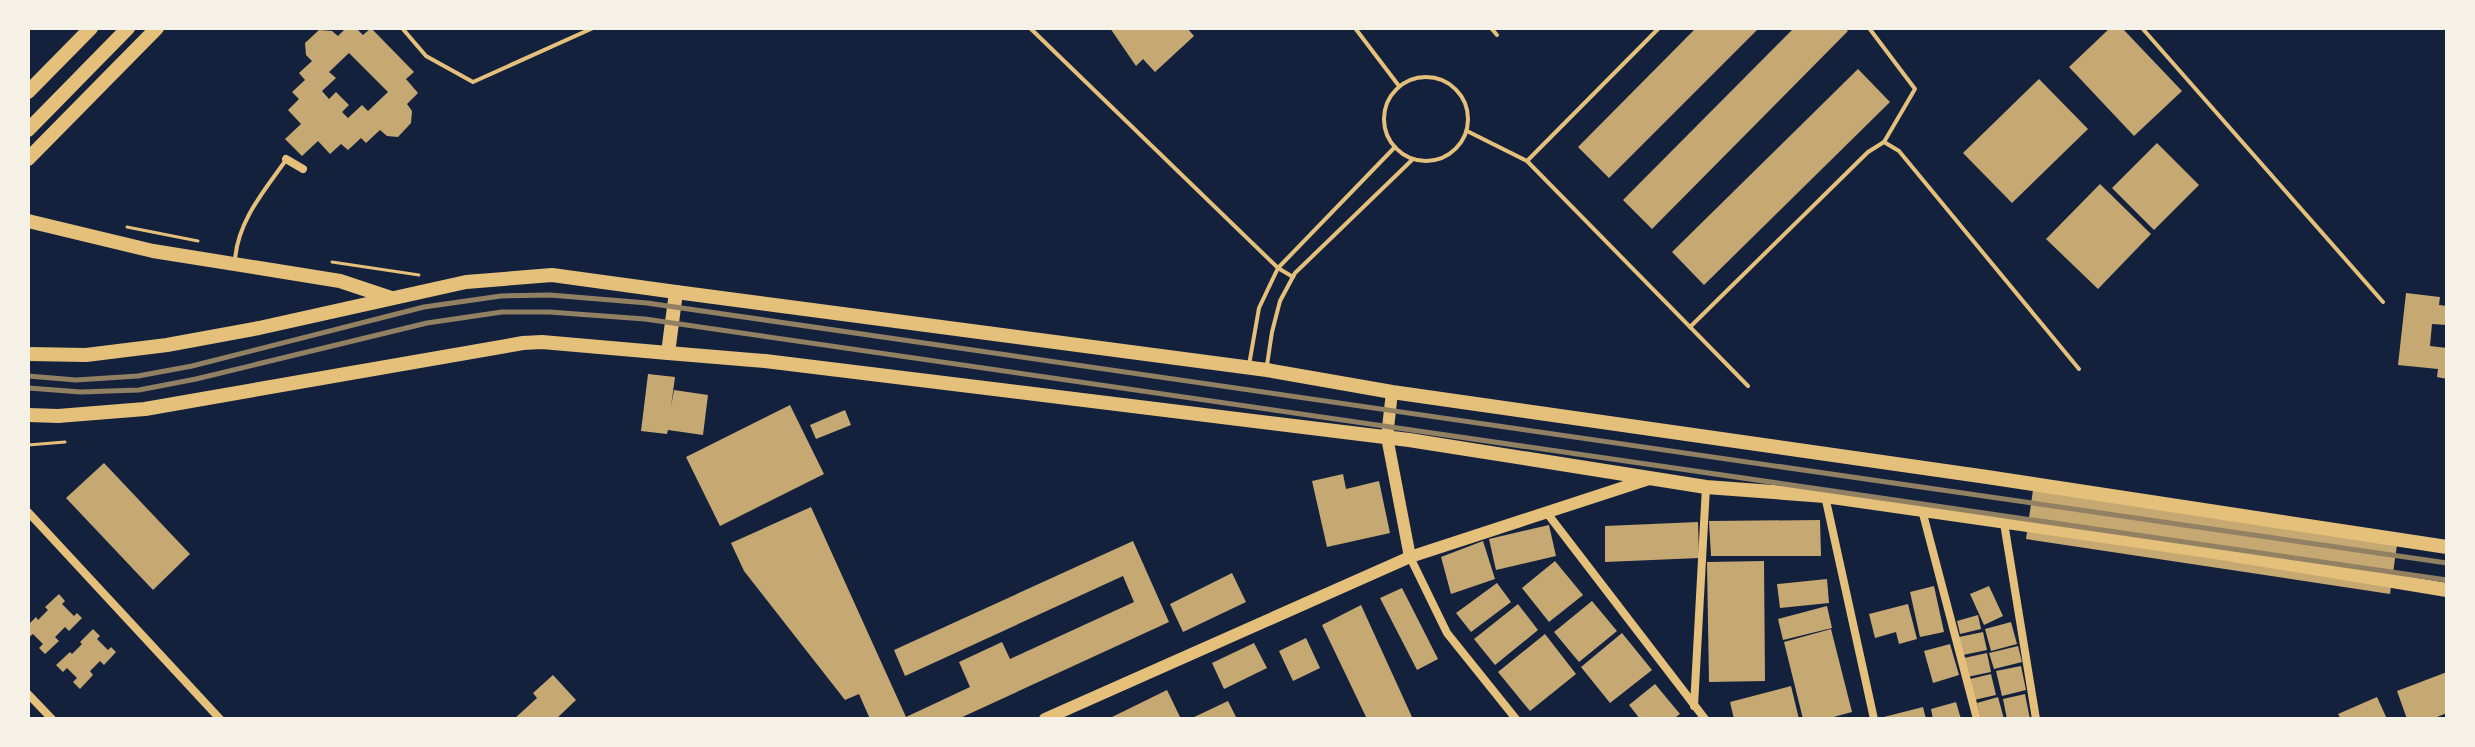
<svg xmlns="http://www.w3.org/2000/svg" width="2475" height="747" viewBox="0 0 2475 747" font-family="'Nunito Sans',sans-serif">
  <rect width="100%" height="100%" fill="#14213d"/>
  <!-- building -->
  <g fill="#c6a872" fill-rule="evenodd">
    <path d="M 346,28 L 356,28 L 363,35 L 371,28 L 414,72 L 406,79 L 418,93 L 407,104 L 412,111 L 411,123 L 398,137 L 387,136 L 380,130 L 366,143 L 361,138 L 348,150 L 341,144 L 330,154 L 318,141 L 302,156 L 285,139 L 301,124 L 288,110 L 299,99 L 292,92 L 305,80 L 299,73 L 312,61 L 306,55 L 305,43 L 319,30 L 332,31 L 338,36 ZM 349,53 L 388,92 L 368,111 L 362,105 L 348,118 L 342,112 L 349,105 L 336,92 L 329,99 L 322,91 L 336,78 L 329,72 Z"/>
    <polygon points="1110,28 1187,28 1194,36 1155,72 1143,59 1136,66"/>
    <polygon points="1696,28 1759,28 1609,178 1578,147"/>
    <polygon points="1794,28 1844,28 1848,31 1652,229 1623,200"/>
    <polygon points="2110,28 2122,28 2182,91 2134,136 2069,67"/>
    <polygon points="1858,69 1890,102 1704,285 1672,252"/>
    <polygon points="2039,79 2088,129 2012,203 1963,153"/>
    <polygon points="2157,143 2199,185 2154,230 2112,188"/>
    <polygon points="2100,184 2151,234 2098,289 2046,239"/>
    <polygon points="2406,293 2440,297 2439,305 2447,306 2447,325 2432,324 2430,346 2447,348 2447,379 2437,377 2438,369 2398,365"/>
    <polygon points="648,374 675,377 671,407 674,390 708,395 703,435 668,430 667,434 641,431"/>
    <polygon points="790,405 824,474 720,526 686,457"/>
    <polygon points="845,410 851,425 816,439 810,425"/>
    <polygon points="104,463 190,554 153,590 66,498"/>
    <polygon points="1343,474 1346,489 1379,481 1390,533 1327,547 1312,481"/>
    <polygon points="2034,483 2398,538 2390,594 2026,539"/>
    <polygon points="811,507 906,717 970,687 959,662 1002,642 1010,659 1134,602 1123,576 905,676 894,650 1133,541 1169,622 958,719 870,719 859,694 845,700 744,571 731,543"/>
    <polygon points="1820,520 1821,556 1711,556 1709,521"/>
    <polygon points="1698,522 1699,558 1605,562 1605,526"/>
    <polygon points="1549,525 1556,556 1496,570 1489,539"/>
    <polygon points="1483,541 1495,579 1451,594 1441,557"/>
    <polygon points="1555,561 1583,595 1549,622 1522,588"/>
    <polygon points="1764,561 1765,681 1709,682 1707,562"/>
    <polygon points="1232,573 1246,602 1183,632 1170,604"/>
    <polygon points="1827,579 1829,603 1780,608 1777,584"/>
    <polygon points="1497,583 1511,602 1471,632 1456,613"/>
    <polygon points="1934,586 1944,632 1920,637 1910,592"/>
    <polygon points="1989,586 2003,616 1984,625 1970,594"/>
    <polygon points="1402,588 1438,659 1417,670 1380,598"/>
    <polygon points="59,594 65,601 62,604 74,616 77,613 82,618 69,631 65,627 55,637 59,641 45,654 39,648 43,644 33,634 28,638 28,625 36,617 38,620 48,610 45,607"/>
    <polygon points="1592,601 1617,631 1579,662 1554,632"/>
    <polygon points="1518,604 1538,630 1495,665 1474,639"/>
    <polygon points="1908,604 1917,639 1899,644 1896,632 1875,638 1869,614"/>
    <polygon points="1361,605 1412,717 1409,719 1367,719 1322,625"/>
    <polygon points="1827,606 1832,628 1783,640 1778,619"/>
    <polygon points="1978,615 1981,629 1960,634 1957,621"/>
    <polygon points="2011,622 2017,644 1991,651 1985,629"/>
    <polygon points="93,629 100,636 97,639 108,650 111,647 116,652 104,665 100,661 90,671 93,675 80,689 73,682 77,678 67,668 63,672 56,665 70,652 72,654 82,644 80,642"/>
    <polygon points="1831,629 1852,712 1826,719 1803,719 1784,642"/>
    <polygon points="1983,632 1987,650 1963,655 1959,637"/>
    <polygon points="1622,633 1652,670 1610,703 1581,667"/>
    <polygon points="1545,634 1576,674 1530,711 1498,672"/>
    <polygon points="1306,638 1320,668 1293,681 1279,651"/>
    <polygon points="1254,643 1267,668 1224,689 1212,663"/>
    <polygon points="1950,644 1959,675 1933,683 1924,651"/>
    <polygon points="2018,646 2022,662 1994,669 1989,653"/>
    <polygon points="1987,653 1991,672 1967,677 1964,658"/>
    <polygon points="2021,666 2026,690 2002,696 1996,671"/>
    <polygon points="2447,672 2447,713 2432,719 2407,719 2397,691"/>
    <polygon points="1991,674 1996,695 1974,700 1970,679"/>
    <polygon points="553,675 576,700 556,719 514,719 537,698 533,693"/>
    <polygon points="1655,684 1680,714 1673,719 1640,719 1629,705"/>
    <polygon points="1791,686 1799,719 1734,719 1730,702"/>
    <polygon points="1167,690 1181,719 1113,719 1112,717"/>
    <polygon points="2025,694 2030,719 2007,719 2003,699"/>
    <polygon points="1998,697 2004,719 1981,719 1977,703"/>
    <polygon points="2377,697 2387,719 2341,719 2338,714"/>
    <polygon points="1228,701 1237,719 1190,719"/>
    <polygon points="1956,702 1961,719 1933,719 1931,709"/>
    <polygon points="1923,707 1926,719 1880,719 1880,718"/>
  </g>
  <g fill="none" stroke-linecap="round" stroke-linejoin="round">
    <!-- path -->
    <g stroke="#e5c07b" stroke-width="3">
      <polyline points="127,227 198,241"/>
      <polyline points="332,262 419,275"/>
      <polyline points="28,445 65,442"/>
    </g>
    <!-- service -->
    <g stroke="#e5c07b" stroke-width="4">
      <polyline points="402,28 426,56 473,82 593,28"/>
      <polyline points="1030,28 1278,268 1293,277"/>
      <polyline points="1355,28 1399,86"/>
      <polyline points="1491,28 1497,35"/>
      <polyline points="1869,28 1915,89 1884,142"/>
      <polyline points="2142,28 2383,302"/>
      <circle cx="1426" cy="119" r="42"/>
      <polyline points="1467,131 1527,161 1748,386"/>
      <polyline points="1527,161 1659,28"/>
      <path d="M 235,261 C 237,222 264,191 286,160"/>
      <polyline points="1690,327 1868,152 1884,142 1899,151 2079,369"/>
      <polyline points="1249,365 1259,308 1278,268 1395,147"/>
      <polyline points="1267,365 1272,332 1280,301 1295,273 1413,159"/>
    </g>
    <!-- minor -->
    <g stroke="#e5c07b" stroke-width="8">
      <polyline points="286,159 303,169"/>
      <polyline points="1825,496 1874,719"/>
      <polyline points="1922,510 1977,719"/>
      <polyline points="28,512 220,719"/>
      <polyline points="1547,513 1705,719"/>
      <polyline points="2004,523 2036,719"/>
      <polyline points="1410,557 1447,633 1516,719"/>
      <polyline points="28,694 52,719"/>
      <polyline points="1694,706 1706,487"/>
    </g>
    <!-- secondary -->
    <g stroke="#e5c07b" stroke-width="12">
      <polyline points="1392,392 1387,437 1410,557"/>
      <polyline points="1045,719 1410,557 1649,479"/>
    </g>
    <!-- primary -->
    <g stroke="#e5c07b" stroke-width="14">
      <polyline points="676,292 1267,370 1392,392 1987,477 2447,547"/>
      <polyline points="668,353 765,361 1409,440 1706,487 1825,496 2222,553 2447,590"/>
    </g>
    <!-- trunk -->
    <g stroke="#e5c07b" stroke-width="14">
      <polyline points="28,92 91,28"/>
      <polyline points="28,130 128,28"/>
      <polyline points="28,159 157,28"/>
      <polyline points="28,221 153,251 340,281 391,298"/>
      <polyline points="28,354 86,355 167,345 259,328 466,282 552,275 676,292 668,353 542,342 523,343 145,409 58,416 28,415"/>
    </g>
    <!-- rail -->
    <g stroke="#918062" stroke-width="5">
      <polyline points="28,376 76,380 138,376 192,366 424,307 501,296 550,295 647,303 2447,563"/>
      <polyline points="28,388 81,392 139,390 196,379 427,323 502,312 549,312 645,319 2447,580"/>
    </g>
  </g>
  <!-- border -->
  <rect width="2475" height="747" fill="none" stroke="#f6f1e7" stroke-width="60"/>
</svg>
